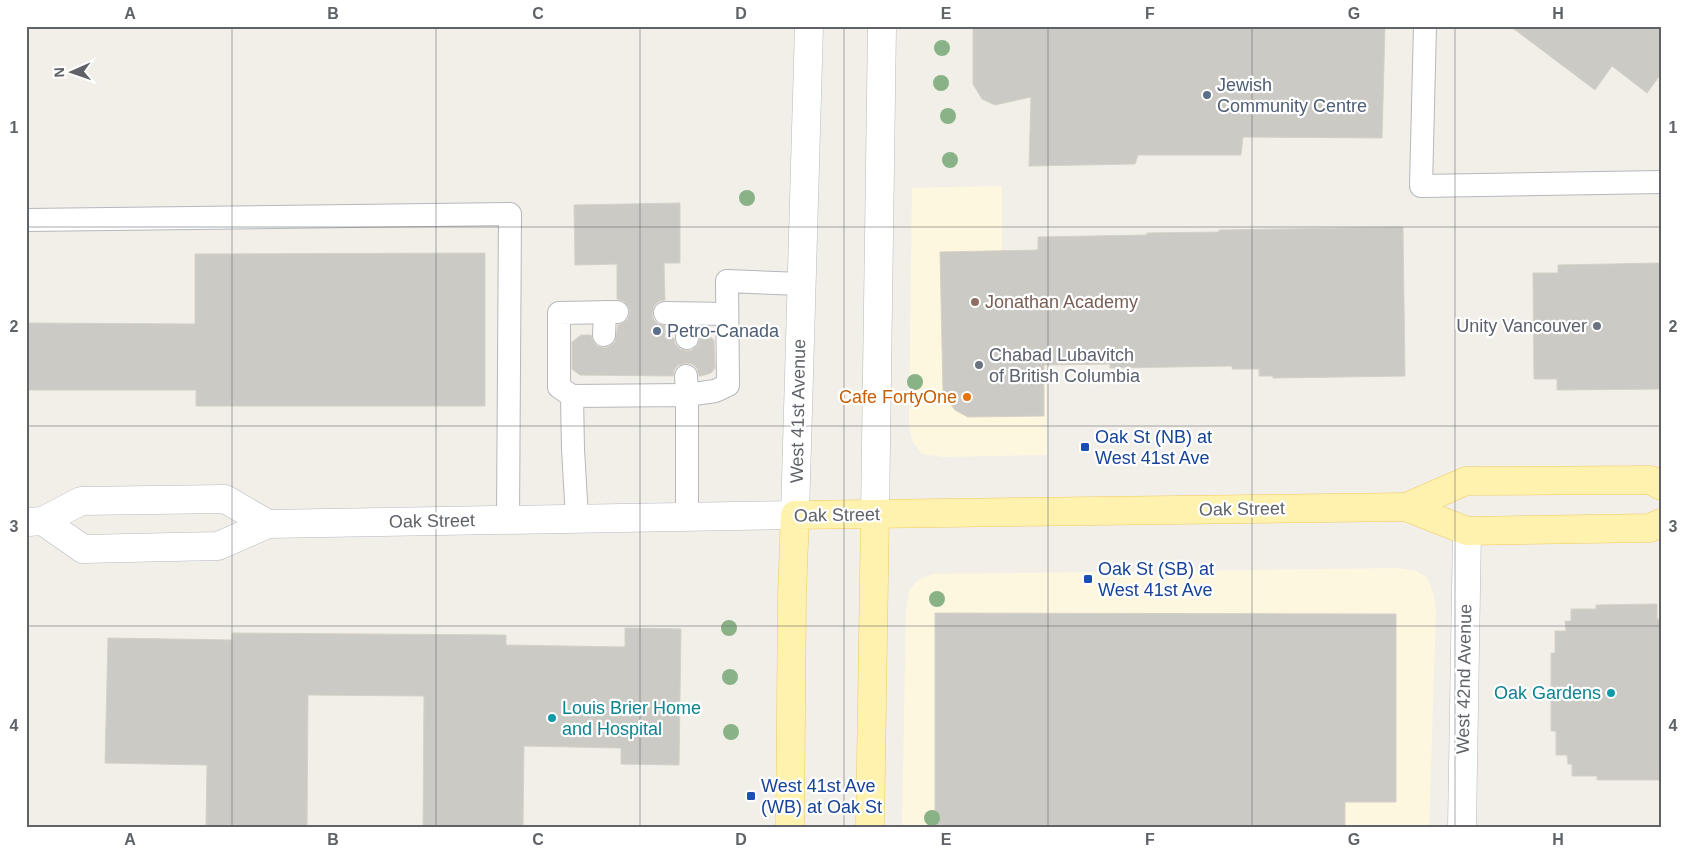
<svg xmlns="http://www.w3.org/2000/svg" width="1687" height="853" viewBox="0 0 1687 853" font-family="Arial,sans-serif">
  <rect width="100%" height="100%" fill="#f1efe8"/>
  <!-- commercial -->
  <g fill="#fef7e0">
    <polygon points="1002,186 1002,303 1045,303 1047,455 944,457 922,454 913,442 909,426 912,188"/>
    <polygon points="1399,568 1417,571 1427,578 1433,592 1436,610 1429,827 902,827 906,612 909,591 917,581 932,574"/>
  </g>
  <!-- building -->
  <g fill="#cccac5" stroke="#d6d1c6">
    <polygon points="973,26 1385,26 1382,138 1243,137 1241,155 1138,155 1135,164 1029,166 1031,97 995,105 982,99 973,84"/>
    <polygon points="1510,26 1661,26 1661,74 1647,93 1612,66 1595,90"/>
    <polygon points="680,203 680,263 664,263 665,300 659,301 654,306 652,313 653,319 658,324 665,326 665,338 674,338 675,344 680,349 686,351 692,350 698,345 700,338 712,338 714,341 715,368 711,373 701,376 699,376 697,368 692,364 686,363 678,365 674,370 673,376 580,375 572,369 572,342 581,335 591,335 593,341 597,346 604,348 610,346 615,342 618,325 623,323 628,319 630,311 628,306 624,301 617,299 617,264 575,265 574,205"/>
    <polygon points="1403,227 1405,376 1273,378 1273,376 1259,376 1259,369 1232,369 1232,366 1110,368 1110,364 1044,365 1044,416 968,417 955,410 948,401 943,391 940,252 1038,250 1038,237 1147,235 1147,233 1219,232 1219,230"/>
    <polygon points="485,253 485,406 196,406 196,390 26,390 26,323 195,324 195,254"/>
    <polygon points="1661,263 1661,389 1557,390 1557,379 1534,379 1533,273 1558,273 1558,265"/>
    <polygon points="1657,604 1657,619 1661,619 1661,765 1659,765 1659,780 1597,780 1597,776 1572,776 1572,764 1568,764 1567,755 1556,755 1556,731 1551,731 1551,653 1555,653 1555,631 1566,631 1565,621 1571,621 1571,609 1596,609 1596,605"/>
    <polygon points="935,613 1396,614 1396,802 1345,802 1345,827 935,827"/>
    <polygon points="625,628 681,629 679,765 621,764 621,748 524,746 523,827 423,827 424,696 308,695 307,827 206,827 207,765 105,763 108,638 232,640 232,633 506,635 506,645 625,647"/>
  </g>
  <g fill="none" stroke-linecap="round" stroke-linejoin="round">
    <!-- lane casing -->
    <g stroke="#b5b8bc" stroke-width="24">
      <g id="lane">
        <polyline points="1425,26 1421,186 1661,182"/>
        <polyline points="26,220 510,214 508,519"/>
        <polyline points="665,313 727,314"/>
        <polyline points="604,335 605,312"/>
        <polyline points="687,338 689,314"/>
        <polyline points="686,376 687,395 715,391 728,385 727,281 801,284"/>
        <polyline points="572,396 559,387 559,313 617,312"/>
        <polyline points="577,518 573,449 572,396 687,395 687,517"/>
      </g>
    </g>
    <!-- street casing -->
    <g stroke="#b5b8bc" stroke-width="29">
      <polyline id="street" points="1462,827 1467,531"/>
    </g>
    <!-- secondary casing -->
    <g stroke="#b6babf" stroke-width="29">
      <g id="secondary">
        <polyline points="875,514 882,26"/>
        <polyline points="43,521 83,549 218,546 268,524 795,515 809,26"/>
        <polyline points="28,522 43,521 81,501 225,499 268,524"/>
      </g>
    </g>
    <!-- primary casing -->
    <g stroke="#f2c960" stroke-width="29">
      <g id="primary">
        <polyline points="1406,507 1466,481 1651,480 1661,486"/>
        <polyline points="790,827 792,595 795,515 1406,507 1467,531 1650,528 1661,523"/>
        <polyline points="870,827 875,514"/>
      </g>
    </g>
    <!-- lane -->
    <use href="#lane" stroke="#fff" stroke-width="22"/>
    <!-- street -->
    <use href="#street" stroke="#fff" stroke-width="28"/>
    <!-- secondary -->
    <use href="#secondary" stroke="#fff" stroke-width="28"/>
    <!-- primary -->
    <use href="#primary" stroke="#fff2af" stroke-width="28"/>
  </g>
  <!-- trees -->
  <g fill="#89b387">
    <circle cx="942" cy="48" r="8"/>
    <circle cx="941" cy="83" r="8"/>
    <circle cx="948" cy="116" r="8"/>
    <circle cx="950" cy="160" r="8"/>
    <circle cx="747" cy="198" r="8"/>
    <circle cx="915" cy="382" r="8"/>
    <circle cx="937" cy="599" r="8"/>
    <circle cx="729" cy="628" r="8"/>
    <circle cx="730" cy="677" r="8"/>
    <circle cx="731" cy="732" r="8"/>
    <circle cx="932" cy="818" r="8"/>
  </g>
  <!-- grid -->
  <path fill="none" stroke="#5f6368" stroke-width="1" stroke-opacity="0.55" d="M 232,26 L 232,827M 436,26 L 436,827M 640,26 L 640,827M 844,26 L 844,827M 1048,26 L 1048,827M 1252,26 L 1252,827M 1455,26 L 1455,827M 26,227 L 1661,227M 26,426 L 1661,426M 26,626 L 1661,626"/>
  <!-- markers -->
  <g fill="#5c6f8a" stroke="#fff" stroke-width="2">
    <circle cx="1207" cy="95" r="5"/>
    <circle cx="657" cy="331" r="5"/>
  </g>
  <circle fill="#8d6e63" stroke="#fff" stroke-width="2" cx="975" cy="302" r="5"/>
  <g fill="#6b7280" stroke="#fff" stroke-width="2">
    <circle cx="1597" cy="326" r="5"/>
    <circle cx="979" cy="365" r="5"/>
  </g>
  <circle fill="#e8710a" stroke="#fff" stroke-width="2" cx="967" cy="397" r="5"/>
  <g fill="#1a4fb4" stroke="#fff" stroke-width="2">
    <rect x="1080" y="442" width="10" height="10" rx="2.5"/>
    <rect x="1083" y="574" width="10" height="10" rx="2.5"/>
    <rect x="746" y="791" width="10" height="10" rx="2.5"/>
  </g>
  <g fill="#0f9aa8" stroke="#fff" stroke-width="2">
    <circle cx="1611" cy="693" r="5"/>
    <circle cx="552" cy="718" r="5"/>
  </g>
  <g text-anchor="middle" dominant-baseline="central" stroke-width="4.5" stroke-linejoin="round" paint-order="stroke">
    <!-- service labels -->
    <g font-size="18" fill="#4e5e75" stroke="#fff" text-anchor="start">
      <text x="1217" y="85">Jewish<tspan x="1217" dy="21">Community Centre</tspan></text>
      <text x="667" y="331">Petro-Canada</text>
    </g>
    <!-- education labels -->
    <g font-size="18" fill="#785e54" stroke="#fff" text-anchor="start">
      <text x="985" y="302">Jonathan Academy</text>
    </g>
    <!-- worship labels -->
    <g font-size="18" fill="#5b616d" stroke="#fff" text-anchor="end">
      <text x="1587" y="326">Unity Vancouver</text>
      <text x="989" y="355" text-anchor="start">Chabad Lubavitch<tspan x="989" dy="21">of British Columbia</tspan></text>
    </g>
    <!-- food labels -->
    <g font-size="18" fill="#c56008" stroke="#fff" text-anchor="end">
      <text x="957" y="397">Cafe FortyOne</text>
    </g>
    <!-- street labels -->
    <g font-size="18" fill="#5f6368" stroke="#fff">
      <text transform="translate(798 411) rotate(-89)">West 41st Avenue</text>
      <text transform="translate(1242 509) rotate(-1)">Oak Street</text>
      <text transform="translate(837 515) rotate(-1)">Oak Street</text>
      <text transform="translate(432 521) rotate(-1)">Oak Street</text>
      <text transform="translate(1464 679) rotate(-89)">West 42nd Avenue</text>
    </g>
    <!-- transit labels -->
    <g font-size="18" fill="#164399" stroke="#fff" text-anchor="start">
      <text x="1095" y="437">Oak St (NB) at<tspan x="1095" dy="21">West 41st Ave</tspan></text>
      <text x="1098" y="569">Oak St (SB) at<tspan x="1098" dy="21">West 41st Ave</tspan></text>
      <text x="761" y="786">West 41st Ave<tspan x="761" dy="21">(WB) at Oak St</tspan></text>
    </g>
    <!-- culture labels -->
    <g font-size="18" fill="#0d838f" stroke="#fff" text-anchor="end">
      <text x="1601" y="693">Oak Gardens</text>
      <text x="562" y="708" text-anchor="start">Louis Brier Home<tspan x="562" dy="21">and Hospital</tspan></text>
    </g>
  </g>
  <!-- border -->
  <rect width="1687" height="853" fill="none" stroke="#ffffff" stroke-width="55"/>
  <!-- north arrow -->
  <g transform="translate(72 72) rotate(268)" stroke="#ffffff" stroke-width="4" paint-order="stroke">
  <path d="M0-4L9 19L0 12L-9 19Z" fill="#5f6368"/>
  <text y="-8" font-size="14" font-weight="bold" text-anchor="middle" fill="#5f6368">N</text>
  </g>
  <rect x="28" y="28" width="1632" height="798" fill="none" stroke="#5f6368" stroke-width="2"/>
  <g font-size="16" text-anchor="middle" font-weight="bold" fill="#5f6368">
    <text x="130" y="19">A</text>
    <text x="333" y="19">B</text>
    <text x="538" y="19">C</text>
    <text x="741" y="19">D</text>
    <text x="946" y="19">E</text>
    <text x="1150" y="19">F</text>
    <text x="1354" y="19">G</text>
    <text x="1558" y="19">H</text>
    <text x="14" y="133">1</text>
    <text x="1673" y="133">1</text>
    <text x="14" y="332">2</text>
    <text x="1673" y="332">2</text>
    <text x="14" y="532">3</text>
    <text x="1673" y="532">3</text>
    <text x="14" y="731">4</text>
    <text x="1673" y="731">4</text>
    <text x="130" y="845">A</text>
    <text x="333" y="845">B</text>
    <text x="538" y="845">C</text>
    <text x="741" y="845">D</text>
    <text x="946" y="845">E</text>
    <text x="1150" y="845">F</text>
    <text x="1354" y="845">G</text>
    <text x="1558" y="845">H</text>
  </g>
</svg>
